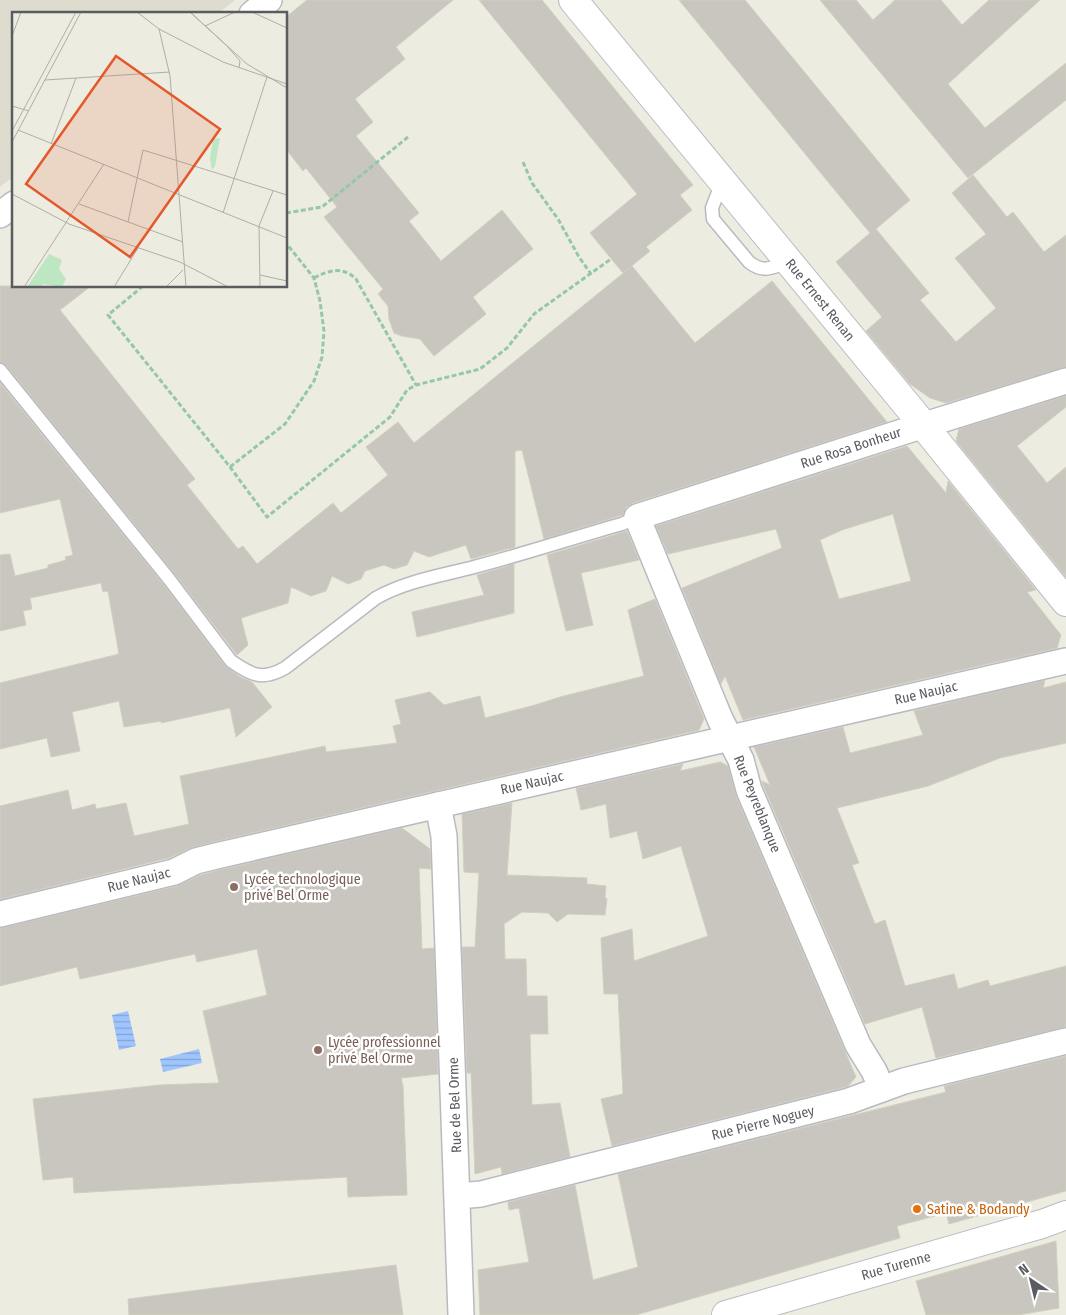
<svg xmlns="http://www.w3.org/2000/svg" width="1066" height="1315" viewBox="0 0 1066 1315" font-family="'Fira Sans Condensed',sans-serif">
  <defs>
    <pattern id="water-rules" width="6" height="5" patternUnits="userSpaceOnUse" patternTransform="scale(1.25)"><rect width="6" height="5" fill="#9fc5ff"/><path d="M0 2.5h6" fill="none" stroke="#85a3d2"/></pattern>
  </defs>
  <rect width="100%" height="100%" fill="#edece1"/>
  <!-- education -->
  <polygon fill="#dddccf" points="0,0 235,0 217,14 14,14 14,176 0,187"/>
  <!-- water -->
  <g fill="url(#water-rules)">
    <polygon points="128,1011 136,1046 119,1050 112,1015"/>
    <polygon points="199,1049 202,1063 163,1072 160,1059"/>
  </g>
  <!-- building -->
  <g fill="#c8c6be" stroke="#d2cfbf" fill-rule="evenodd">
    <polygon points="307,0 453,0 396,47 405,59 355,99 373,122 356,136 419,213 409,221 441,261 502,210 533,249 473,297 486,314 434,356 420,339 402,336 394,333 389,319 388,306 378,294 383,289 324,217 337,207 306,168 303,171 286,149 286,17"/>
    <polygon points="479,0 542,0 693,185 680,195 692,210 646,247 650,251 623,273 590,233 637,194"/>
    <polygon points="679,0 745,0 910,200 876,229 929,293 920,300 956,342 996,308 955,258 986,234 952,193 973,175 1007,217 1013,212 1044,252 1066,235 1066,367 946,403 930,398 910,384 866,331 882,317 836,262 870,233"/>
    <polygon points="820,0 856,0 873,20 895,0 941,0 962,25 989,0 1040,0 948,84 985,128 1066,63 1066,100 968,178"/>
    <polygon points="632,266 695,343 772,281 887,422 633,503 626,507 623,515 619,516 544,539 522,450 515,451 515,547 471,559 466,545 429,557 414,551 407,565 394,569 384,565 365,571 361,579 348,584 332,576 326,591 311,596 291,587 288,603 241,618 248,645 237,655 175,574 6,365 0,362 0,286 91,286 60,310 195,479 187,485 238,549 243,546 257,564 333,503 341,513 388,475 366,447 398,422 414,443"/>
    <polygon points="0,383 163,584 225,666 240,677 252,682 272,707 236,737 230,708 161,723 161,721 124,727 119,701 72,712 80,751 51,757 47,738 0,749 0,683 119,654 108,591 103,592 101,583 30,598 32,609 23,611 26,625 0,631 0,555 10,554 15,576 48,568 48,565 66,560 65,557 73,555 60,499 0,513"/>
    <polygon points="1066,396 1066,407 1017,446 1047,483 1066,467 1066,577 956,441 959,429"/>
    <path d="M 907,446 L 946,493 L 948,481 L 1036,590 L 1027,592 L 1061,635 L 1057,648 L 743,720 L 725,676 L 721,684 L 682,588 L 782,548 L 776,529 L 668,554 L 656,526 ZM 893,514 L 911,581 L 839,599 L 820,540 L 842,530 Z"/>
    <polygon points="627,531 639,560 581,573 593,625 566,631 547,555"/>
    <polygon points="514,564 514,613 417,637 412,612 484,595 477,575"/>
    <polygon points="655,599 704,719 699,730 213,842 190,848 169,858 0,899 0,806 68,790 72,810 95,804 96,809 126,803 134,836 189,824 180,776 325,746 326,752 397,743 393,726 401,724 395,700 430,692 444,705 480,696 485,718 535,705 560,697 644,676 628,610"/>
    <polygon points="1045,680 1043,688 1066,682 1066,743 1000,758 928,786 837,808 859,863 852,865 875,924 885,920 905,986 954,974 958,989 988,980 990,986 1066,966 1066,1027 936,1058 922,1007 865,1024 763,785 762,781 770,785 754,747 843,727 850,753 923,735 914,711"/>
    <polygon points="720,762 728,766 736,796 856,1077 848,1086 845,1087 612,1146 601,1099 623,1094 618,994 604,994 601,938 632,929 634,961 708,936 681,846 643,859 637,831 610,838 606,804 581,810 576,788 683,764 680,771"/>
    <polygon points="512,803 507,875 587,878 587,884 606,886 605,897 607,899 605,915 568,914 557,922 548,913 522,912 504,924 505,959 526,959 527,996 547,996 548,1034 530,1034 532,1105 560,1103 570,1157 502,1174 501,1167 475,1174 471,1073 467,1073 462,947 475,947 479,873 464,872 462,814"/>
    <polygon points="402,828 430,849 431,869 419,868 422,949 434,948 438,1074 401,1078 403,1086 407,1195 348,1197 347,1177 74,1193 73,1177 43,1180 33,1099 159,1085 219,1083 203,1011 267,995 257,949 197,962 195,954 80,979 77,967 0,986 0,928 177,886 201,875 219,870"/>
    <polygon points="1066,1056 1066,1191 949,1224 946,1213 897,1226 900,1238 636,1315 480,1315 478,1270 529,1262 519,1208 509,1210 508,1202 575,1185 593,1280 638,1267 618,1174 946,1092 944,1086"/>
    <polygon points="1056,1241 1059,1308 1018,1315 926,1315 916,1281"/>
    <polygon points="396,1265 403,1315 129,1315 128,1299"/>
  </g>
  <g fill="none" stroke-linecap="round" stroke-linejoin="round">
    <!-- lane casing -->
    <g stroke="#b9bac0" stroke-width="15">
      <g id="lane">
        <path d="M 722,182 L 712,208 L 713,219 L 749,262 C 764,274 772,267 789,262"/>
        <path d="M 0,370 L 169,579 L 231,661 C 251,675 262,681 285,668 L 376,598 C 406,581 440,576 474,567 C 524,554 572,538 622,524 L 637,517"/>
      </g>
    </g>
    <!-- street casing -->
    <g stroke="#b9bac0" stroke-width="28">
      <g id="street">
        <polyline points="252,14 269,0"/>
        <polyline points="0,215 14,204"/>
        <polyline points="438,805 444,836 461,1315"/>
        <polyline points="0,914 174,872 196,861 216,856 1066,661"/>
        <polyline points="882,1089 874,1071 858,1045 749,790 741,760 720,719 637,517 899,433 1066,381"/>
        <polyline points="458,1196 481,1194 849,1101 904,1081 1066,1041"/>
      </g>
    </g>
    <!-- secondary casing -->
    <g stroke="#babcc3" stroke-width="30">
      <g id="secondary">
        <polyline points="573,0 911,410 1066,602"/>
        <polyline points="726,1315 1042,1224 1066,1215"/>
      </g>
    </g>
    <!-- path -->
    <g stroke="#95c7ab" stroke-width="3" stroke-dasharray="5 2.5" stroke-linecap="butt">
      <polyline points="523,162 532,183 558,219 579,257 591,274"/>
      <polyline points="286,213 322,207 408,137"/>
      <path d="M 314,278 C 329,270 343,266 356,279 L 416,385"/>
      <polyline points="143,286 108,315 230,467 267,517 390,417 407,390 416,385 480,369 507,348 534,314 611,259"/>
      <polyline points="230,467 285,424 314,381 322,357 324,331 320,301 314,278 286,243"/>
    </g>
    <!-- lane -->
    <use href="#lane" stroke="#fff" stroke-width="12"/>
    <!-- street -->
    <use href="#street" stroke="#fff" stroke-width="25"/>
    <!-- secondary -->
    <use href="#secondary" stroke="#fff" stroke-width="28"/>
  </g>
  <!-- markers -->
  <g fill="#8d6e63" stroke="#fff" stroke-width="2">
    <circle cx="234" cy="887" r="5"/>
    <circle cx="318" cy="1050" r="5"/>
  </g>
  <circle fill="#e8710a" stroke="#fff" stroke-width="2" cx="917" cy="1209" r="5"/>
  <g text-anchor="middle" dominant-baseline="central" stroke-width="5" stroke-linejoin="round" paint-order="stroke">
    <!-- street labels -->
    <g font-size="14" fill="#5a5c62" stroke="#fff">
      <text transform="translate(820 300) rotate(51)">Rue Ernest Renan</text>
      <text transform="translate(851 448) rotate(-18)">Rue Rosa Bonheur</text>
      <text transform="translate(926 693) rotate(-13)">Rue Naujac</text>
      <text transform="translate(532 783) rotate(-13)">Rue Naujac</text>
      <text transform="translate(757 804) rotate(68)">Rue Peyreblanque</text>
      <text transform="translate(139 880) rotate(-14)">Rue Naujac</text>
      <text transform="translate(455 1105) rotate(-92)">Rue de Bel Orme</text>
      <text transform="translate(763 1123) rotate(-14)">Rue Pierre Noguey</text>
      <text transform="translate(896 1266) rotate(-16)">Rue Turenne</text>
    </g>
    <!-- education labels -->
    <g font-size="14" fill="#785e54" stroke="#fff" text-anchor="start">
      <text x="244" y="879">Lycée technologique<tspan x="244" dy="16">privé Bel Orme</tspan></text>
      <text x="328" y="1042">Lycée professionnel<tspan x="328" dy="16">privé Bel Orme</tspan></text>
    </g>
    <!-- food labels -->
    <g font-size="14" fill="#c56008" stroke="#fff" text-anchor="start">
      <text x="927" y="1209">Satine &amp; Bodandy</text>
    </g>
  </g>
  <!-- overview -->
  <g transform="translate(12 12)">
    <rect width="275" height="275" fill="#edece1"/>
    <path d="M 208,126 L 203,154 L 200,158 L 198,146 L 201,127 Z" fill="#bde6c3"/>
    <path d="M 37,242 L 50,248 L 47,257 L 54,267 L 50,275 L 31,272 L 30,275 L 15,275 Z" fill="#bde6c3"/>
    <path fill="none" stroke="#aeaeaa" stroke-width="1" d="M 125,0 L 147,17 L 211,50 L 275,72M 178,0 L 215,34 L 228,49 L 227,56M 178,0 L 235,52 L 275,76M 240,0 L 275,16M 193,14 L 223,0M 147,17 L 158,64 L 174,275M 0,24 L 9,0M 33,68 L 158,60M 0,94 L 17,99M 6,118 L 275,226M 0,119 L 64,0M 0,130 L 69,0M 39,132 L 64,66M 0,182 L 57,212 L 168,250 L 216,275M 67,192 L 171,230M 211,201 L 255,65M 116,210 L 131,138 L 275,183M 248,263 L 275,269M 12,275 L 92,152M 102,275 L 126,236M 154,275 L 171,258M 248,275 L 247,214 L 261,179"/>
    <path fill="#e5582b" fill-opacity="0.15" stroke="#e5582b" stroke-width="2.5" d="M 104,44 L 208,117 L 118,245 L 14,172 Z"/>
    <rect width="275" height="275" fill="none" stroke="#5a5c62" stroke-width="2.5"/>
  </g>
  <!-- north arrow -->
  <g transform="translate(1031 1280) rotate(325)" stroke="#ffffff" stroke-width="4" paint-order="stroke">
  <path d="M0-4L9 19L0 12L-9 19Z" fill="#5a5c62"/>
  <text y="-8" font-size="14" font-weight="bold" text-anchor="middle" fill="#5a5c62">N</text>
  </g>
</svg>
